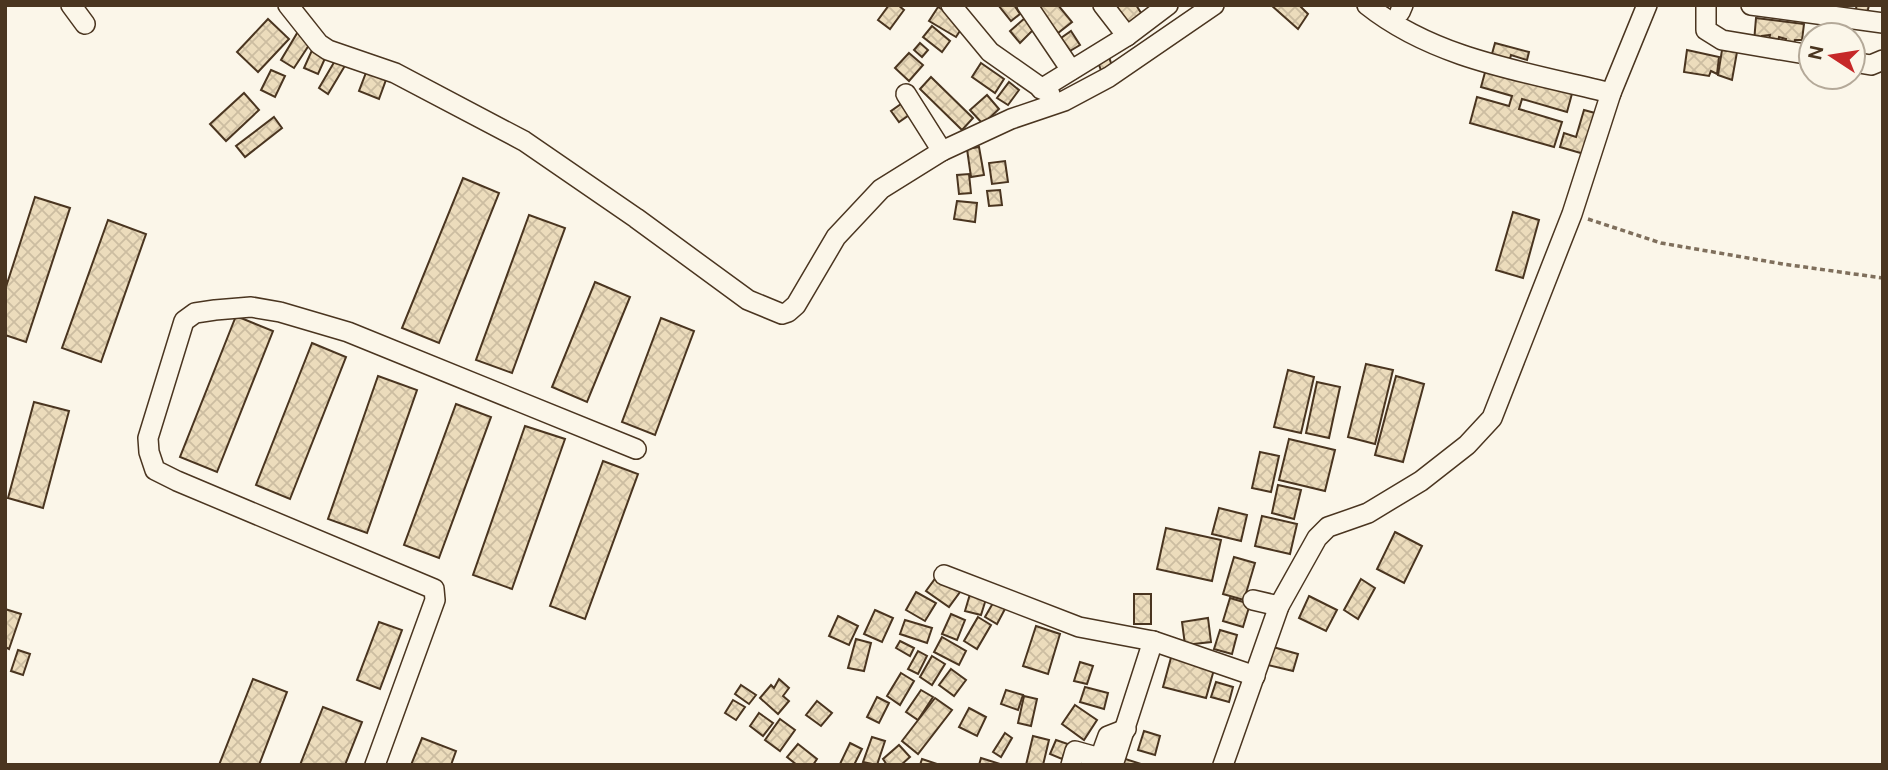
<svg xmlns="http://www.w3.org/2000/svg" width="1888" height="770" viewBox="0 0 1888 770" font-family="'DM Sans',sans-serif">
  <defs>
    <pattern id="building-cross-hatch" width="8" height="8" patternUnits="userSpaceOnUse" patternTransform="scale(1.75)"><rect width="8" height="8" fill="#ecdcbc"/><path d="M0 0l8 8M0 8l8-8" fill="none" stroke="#ccbda1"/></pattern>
  </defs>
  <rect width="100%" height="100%" fill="#fbf6e9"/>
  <!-- building -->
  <g fill="url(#building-cross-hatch)" stroke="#4a3520" stroke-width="2">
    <polygon points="889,5 898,5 904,10 890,29 878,20"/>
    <polygon points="1014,5 1020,14 1011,21 999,6"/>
    <polygon points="1038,5 1058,5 1072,22 1058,33 1036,7"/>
    <polygon points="1120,5 1136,5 1143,16 1130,25 1117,7"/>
    <polygon points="1271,5 1299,5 1308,14 1298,29"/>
    <polygon points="1857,5 1869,5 1866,18 1854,15"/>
    <polygon points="938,7 965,23 956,37 929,21"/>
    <polygon points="1025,18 1034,29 1020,43 1010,31"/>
    <polygon points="1756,18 1804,24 1802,40 1795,40 1793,49 1784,48 1786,39 1779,37 1777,46 1768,45 1770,35 1762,36 1761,43 1754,42"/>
    <polygon points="268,19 289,39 258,72 237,52"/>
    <polygon points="932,26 950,41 942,52 923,37"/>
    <polygon points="299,30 313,39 294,68 281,60"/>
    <polygon points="1071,31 1080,45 1070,51 1061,38"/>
    <polygon points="920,43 928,50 922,57 914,50"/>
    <polygon points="1495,43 1529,52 1527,60 1511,55 1508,66 1490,61"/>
    <polygon points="313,48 327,54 318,74 304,68"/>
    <polygon points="1687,50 1719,57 1717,74 1711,71 1709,76 1684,72"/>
    <polygon points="1722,50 1737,52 1732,80 1718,75"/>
    <polygon points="909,53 923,65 909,81 895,68"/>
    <polygon points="1109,57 1114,72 1103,76 1098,62"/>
    <polygon points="336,59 346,64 328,94 319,88"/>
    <polygon points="981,63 1004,79 995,93 972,77"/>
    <polygon points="1487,65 1573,90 1567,112 1522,99 1519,109 1562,122 1554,147 1470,123 1477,97 1509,106 1512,96 1481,87"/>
    <polygon points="271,70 285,76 275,97 261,90"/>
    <polygon points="367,70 387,77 379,99 359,91"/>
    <polygon points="931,77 973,118 962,130 920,89"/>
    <polygon points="1009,82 1019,90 1008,105 997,98"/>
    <polygon points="244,93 259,110 226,141 210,124"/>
    <polygon points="987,95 999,109 983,124 970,110"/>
    <polygon points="904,102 912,113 899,122 891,111"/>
    <polygon points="1584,110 1595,113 1584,154 1560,147 1564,133 1576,137"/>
    <polygon points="274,117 282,128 245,157 236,146"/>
    <polygon points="979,147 984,175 971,177 967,149"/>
    <polygon points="1005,161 1008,182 992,184 989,163"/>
    <polygon points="969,174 971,193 959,194 957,175"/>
    <polygon points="463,178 499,193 439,343 402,328"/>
    <polygon points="1000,190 1002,205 989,206 987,191"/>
    <polygon points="35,197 70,208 26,342 5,335 5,290"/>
    <polygon points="957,201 977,203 975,222 954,219"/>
    <polygon points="1513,212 1539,220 1523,278 1496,270"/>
    <polygon points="529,215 565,228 512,373 476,360"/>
    <polygon points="108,220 146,234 101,362 62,348"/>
    <polygon points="595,282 630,297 587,402 552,387"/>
    <polygon points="236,316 273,331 217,472 180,457"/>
    <polygon points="661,318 694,331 655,435 622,422"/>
    <polygon points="312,343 346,357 290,499 256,485"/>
    <polygon points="1366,364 1393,370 1375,444 1348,437"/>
    <polygon points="1288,370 1314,377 1301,433 1274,427"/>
    <polygon points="378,376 417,390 367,533 328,519"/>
    <polygon points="1396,376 1424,384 1403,462 1375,455"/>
    <polygon points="1317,382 1340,387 1329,438 1306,433"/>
    <polygon points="34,402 69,411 43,508 8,498"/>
    <polygon points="456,404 491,417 439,558 404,545"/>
    <polygon points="525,426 565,439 512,589 473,575"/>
    <polygon points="1289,439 1335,450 1325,491 1279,480"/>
    <polygon points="1260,452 1279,456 1271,492 1252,488"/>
    <polygon points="603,461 638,474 585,619 550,606"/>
    <polygon points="1278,485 1301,490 1294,519 1272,513"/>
    <polygon points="1219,508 1247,515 1241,541 1212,534"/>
    <polygon points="1262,516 1297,524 1290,554 1255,546"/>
    <polygon points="1166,528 1221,540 1212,581 1157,569"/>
    <polygon points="1395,532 1422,546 1404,583 1377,569"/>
    <polygon points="1234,557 1255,563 1244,600 1223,594"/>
    <polygon points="937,576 960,592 949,607 926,591"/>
    <polygon points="1361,579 1375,588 1358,619 1344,610"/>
    <polygon points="916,592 936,603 925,621 906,610"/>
    <polygon points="970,594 986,599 981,615 965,611"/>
    <rect x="1134" y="594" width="17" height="30"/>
    <polygon points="1309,596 1337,610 1326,631 1299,618"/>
    <polygon points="1230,598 1250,604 1243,627 1223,621"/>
    <polygon points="993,603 1005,609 997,624 985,617"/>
    <polygon points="5,609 21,614 9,649 5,647"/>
    <polygon points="875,610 893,618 882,642 864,634"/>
    <polygon points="951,614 965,620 957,640 942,634"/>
    <polygon points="838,616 858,626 849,645 829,636"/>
    <polygon points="978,617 991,625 977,649 964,641"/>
    <polygon points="1208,618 1211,642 1185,645 1182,622"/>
    <polygon points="905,620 932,628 927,643 900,634"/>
    <polygon points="379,622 402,630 380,689 357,680"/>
    <polygon points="1036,626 1060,634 1048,674 1023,666"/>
    <polygon points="1220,630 1237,635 1232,654 1214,649"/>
    <polygon points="942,637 966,651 959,665 934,652"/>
    <polygon points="856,639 871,643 864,671 848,668"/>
    <polygon points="900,641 914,648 910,656 896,648"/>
    <polygon points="1273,647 1298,654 1293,671 1268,665"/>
    <polygon points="18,650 30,654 23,675 11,671"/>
    <polygon points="918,651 927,656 918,674 908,669"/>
    <polygon points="1172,654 1215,666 1206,698 1163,687"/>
    <polygon points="932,656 945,664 932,685 920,677"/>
    <polygon points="1080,662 1093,666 1087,684 1074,681"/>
    <polygon points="951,669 966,680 954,696 939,685"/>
    <polygon points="901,673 914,681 900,705 887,696"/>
    <polygon points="253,679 287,692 259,765 219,765"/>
    <polygon points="779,679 789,688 783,696 789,701 778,714 760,698 771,685 774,688"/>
    <polygon points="1216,682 1233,687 1229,702 1211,697"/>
    <polygon points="741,685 756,695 749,704 735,694"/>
    <polygon points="1085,687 1108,693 1104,709 1080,702"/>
    <polygon points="921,690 933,697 918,720 906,712"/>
    <polygon points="1006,690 1023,695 1018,710 1001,704"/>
    <polygon points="1024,696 1037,699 1031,726 1018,723"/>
    <polygon points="877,697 889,703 879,723 867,717"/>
    <polygon points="935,698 952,710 918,754 902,741"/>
    <polygon points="733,700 745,707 736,720 725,713"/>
    <polygon points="817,701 832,713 821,726 806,715"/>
    <polygon points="1075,705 1097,720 1084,740 1062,724"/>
    <polygon points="323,707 362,722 345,765 300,765"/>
    <polygon points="969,708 986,717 977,736 959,727"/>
    <polygon points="759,713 773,723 763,736 750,726"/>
    <polygon points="780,719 795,730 780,751 765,740"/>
    <polygon points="1144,731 1160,736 1155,755 1138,750"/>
    <polygon points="1005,733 1012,738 1001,757 993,752"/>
    <polygon points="1033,736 1049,740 1043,765 1026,765"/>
    <polygon points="872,737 885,741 877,765 863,762"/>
    <polygon points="422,738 456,751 451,765 411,765"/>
    <polygon points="1056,740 1068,744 1062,759 1050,754"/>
    <polygon points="850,743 862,749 854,765 842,765 840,764"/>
    <polygon points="798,744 817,759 813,765 797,765 787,757"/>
    <polygon points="899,745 910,757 901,765 887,765 883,759"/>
    <polygon points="1119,757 1141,764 1141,765 1117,765"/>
    <polygon points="981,758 1000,764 1000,765 979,765"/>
    <polygon points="922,759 937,764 937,765 920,765"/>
  </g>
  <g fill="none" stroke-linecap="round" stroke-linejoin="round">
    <!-- minor casing -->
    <g stroke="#4a3520" stroke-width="22">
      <g id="minor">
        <polyline points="71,5 85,24"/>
        <polyline points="288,5 319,44 328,50 395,73 524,141 636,218 748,300 782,314 788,312 796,305 836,237 881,189 942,151 1011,119 1064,101 1109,77 1214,5"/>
        <polyline points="951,5 990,52 1050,94"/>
        <polyline points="1027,5 1071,70"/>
        <polyline points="1103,5 1127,36"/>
        <path d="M 1367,5 C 1436,60 1527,72 1611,93"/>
        <polyline points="1706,5 1706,30 1722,40 1811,55"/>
        <polyline points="1751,5 1883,23"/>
        <polyline points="1400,12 1403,5"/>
        <polyline points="1853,62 1871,65 1883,60"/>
        <polyline points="1041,89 1127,36 1168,5"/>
        <polyline points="906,94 942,151"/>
        <polyline points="944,575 1079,627 1153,641"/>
        <polyline points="1253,600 1279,606"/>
        <polyline points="375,765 435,600 434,589 177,481 155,470 149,452 148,438 184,321 195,313 215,310 251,307 280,312 348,332 636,449"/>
        <polyline points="1071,765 1075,751 1100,758 1108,736 1126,729"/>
        <polyline points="1113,765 1153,641 1255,676"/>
        <polyline points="1223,765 1279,606 1317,538 1328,527 1368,513 1421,481 1467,445 1492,418 1572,214 1611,93 1647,5"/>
      </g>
    </g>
    <!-- path -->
    <polyline stroke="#7f6f5c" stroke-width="3.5" stroke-dasharray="5 3.5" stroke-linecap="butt" points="1588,219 1661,243 1783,264 1883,278"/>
    <!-- minor -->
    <use href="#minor" stroke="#fbf6e9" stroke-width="19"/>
  </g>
  <!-- border -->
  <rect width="1888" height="770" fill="none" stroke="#4a3520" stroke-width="14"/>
  <!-- north arrow -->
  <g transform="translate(1832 56) rotate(282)"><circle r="33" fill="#fbf6e9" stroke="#b4a999" stroke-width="2"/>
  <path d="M0-5L12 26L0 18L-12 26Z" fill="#c62828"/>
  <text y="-10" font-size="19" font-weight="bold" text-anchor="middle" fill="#4a3520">N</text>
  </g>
</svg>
